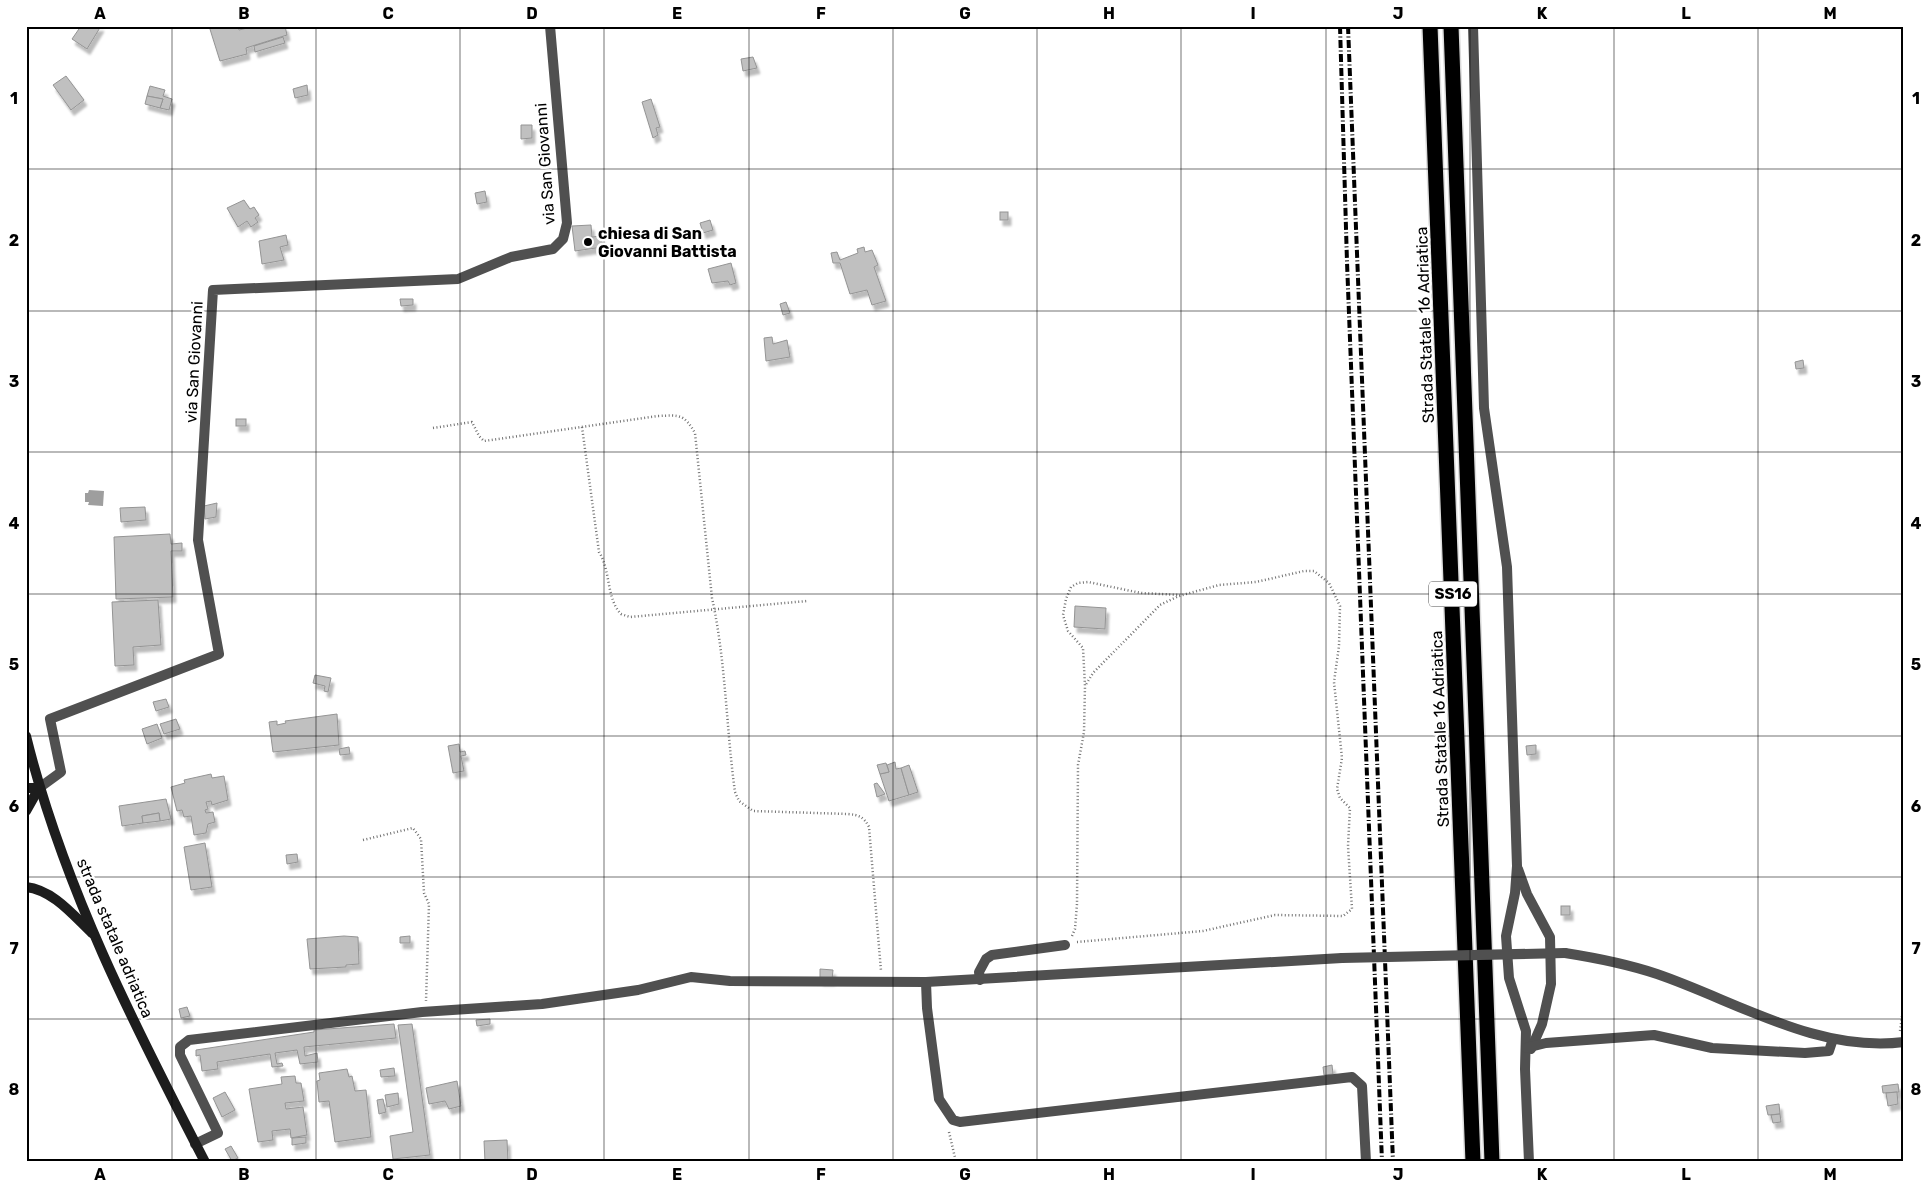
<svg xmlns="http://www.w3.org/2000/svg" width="1930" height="1188" viewBox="0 0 1930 1188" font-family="Rubik,sans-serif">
  <defs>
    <filter id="shadow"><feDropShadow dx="3" dy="5.5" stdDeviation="1" flood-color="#0004"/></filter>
  </defs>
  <rect width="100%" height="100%" fill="#fff"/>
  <!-- water -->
  <polygon fill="#9e9e9e" points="89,490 104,491 103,506 88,505 89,502 85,502 85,493 88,493"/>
  <!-- building -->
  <g fill="#c0c0c0" stroke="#949494" filter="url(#shadow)">
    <polygon points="81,26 101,26 87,49 72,39"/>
    <polygon points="209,26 238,26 239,30 247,28 246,26 285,26 287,35 246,48 247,54 220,61"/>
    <polygon points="283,37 285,43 255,52 254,46"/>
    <polygon points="753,57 757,68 743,71 741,59"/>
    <polygon points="66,76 84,100 71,110 53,85"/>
    <polygon points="307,85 308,95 295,98 293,89"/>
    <polygon points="150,86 165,90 163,96 172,99 169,110 160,108 163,99 147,96"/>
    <polygon points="147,96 163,99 160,108 145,104"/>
    <polygon points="651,99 660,127 656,128 658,135 653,138 642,102"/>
    <polygon points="521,125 532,125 532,138 521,139"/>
    <polygon points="485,191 487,202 477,204 475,193"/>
    <polygon points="244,200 250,209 254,207 259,215 255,218 258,222 251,227 247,221 238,227 227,208"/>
    <rect x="1000" y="212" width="8" height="8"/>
    <polygon points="710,220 713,230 703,233 700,223"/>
    <polygon points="591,225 592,237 601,236 603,247 575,251 572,226"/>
    <polygon points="286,235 288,245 280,247 284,260 262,264 259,241"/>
    <polygon points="864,247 865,252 872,250 878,265 874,267 886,301 872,305 867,290 850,294 840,263 833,263 831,253 837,252 840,260 858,253 857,249"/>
    <polygon points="731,263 736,283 730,285 728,281 712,283 708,269"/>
    <polygon points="400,299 413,299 413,305 401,306"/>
    <polygon points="786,302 790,313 783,315 780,304"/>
    <polygon points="772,337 773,344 787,340 790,357 766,361 764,338"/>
    <polygon points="1803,360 1804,368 1796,369 1795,362"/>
    <rect x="236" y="419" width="10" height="7"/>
    <polygon points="217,503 216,517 205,519 204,506"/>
    <polygon points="145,507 146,520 121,522 120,508"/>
    <polygon points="170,534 171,544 182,543 182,551 171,551 173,597 116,599 114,537"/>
    <polygon points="158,600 161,645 133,647 134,665 115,666 112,602"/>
    <polygon points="1075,606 1106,608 1105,629 1074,627"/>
    <polygon points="315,675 331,678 328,692 324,691 325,686 313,683"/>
    <polygon points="166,699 169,707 156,711 153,702"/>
    <polygon points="337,714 339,745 273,752 269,722 277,721 277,725 286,723 285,721"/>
    <polygon points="176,719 180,729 164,734 160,724"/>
    <polygon points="157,724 162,738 147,744 142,729"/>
    <polygon points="459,744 460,752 465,751 466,755 461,756 464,771 453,773 448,746"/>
    <polygon points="1536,745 1536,754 1527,755 1526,746"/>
    <polygon points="349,747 350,754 340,755 339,749"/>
    <polygon points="895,762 896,769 901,768 909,795 889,801 880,774 889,772 887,765"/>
    <polygon points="886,763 889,772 880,774 877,765"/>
    <polygon points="909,765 918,792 909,795 901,768"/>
    <polygon points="211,774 212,778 224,776 228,800 212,805 211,801 206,802 208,809 205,810 206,813 213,812 215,822 208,824 206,833 194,835 191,816 184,817 182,810 177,811 171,787 185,783 184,780"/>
    <polygon points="877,783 885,794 877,797 874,784"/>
    <polygon points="166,799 171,819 160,821 159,813 142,816 143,823 122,826 119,806"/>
    <polygon points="159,813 160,821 143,823 142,816"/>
    <polygon points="205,843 212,887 191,890 184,847"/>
    <polygon points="297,854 298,862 287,864 286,855"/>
    <rect x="1561" y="906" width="9" height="9"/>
    <polygon points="344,936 358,937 359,964 346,965 346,967 310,969 307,939"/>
    <polygon points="410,936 410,943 400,943 400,937"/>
    <polygon points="820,969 833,970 832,980 820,980"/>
    <polygon points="187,1007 190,1016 181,1018 179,1009"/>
    <polygon points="490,1019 490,1024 477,1026 476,1020"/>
    <polygon points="394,1024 396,1038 304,1047 305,1056 317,1053 318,1062 300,1064 297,1050 275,1053 277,1064 282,1063 283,1066 272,1067 270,1054 217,1062 218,1069 202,1071 200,1055 196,1056 196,1050 314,1032 314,1030"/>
    <polygon points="412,1024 430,1155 393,1159 390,1136 413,1132 398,1025"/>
    <polygon points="1332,1065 1333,1074 1324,1075 1323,1067"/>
    <polygon points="394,1068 395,1076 381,1077 380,1070"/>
    <polygon points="347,1069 349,1077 352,1076 355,1091 366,1090 371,1137 335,1142 329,1101 319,1102 317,1081 320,1080 319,1073"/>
    <polygon points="295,1076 296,1083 301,1083 304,1101 285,1103 286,1109 303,1107 307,1135 291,1138 290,1129 272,1131 273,1140 258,1142 249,1089 282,1084 281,1077"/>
    <polygon points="457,1081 461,1106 449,1109 445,1101 429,1104 426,1088"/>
    <polygon points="1898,1084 1899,1092 1883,1093 1882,1086"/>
    <polygon points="225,1092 235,1110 222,1117 213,1098"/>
    <polygon points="1897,1092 1898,1104 1888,1106 1886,1093"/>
    <polygon points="398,1093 399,1104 387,1107 385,1095"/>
    <polygon points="383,1099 386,1112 379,1114 377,1100"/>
    <polygon points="1779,1104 1780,1114 1768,1115 1766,1106"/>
    <polygon points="1780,1114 1781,1122 1773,1123 1771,1115"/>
    <polygon points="306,1137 306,1143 292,1145 292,1138"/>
    <polygon points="507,1140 508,1162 485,1162 484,1141"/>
    <polygon points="231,1146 238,1158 232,1161 225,1149"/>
  </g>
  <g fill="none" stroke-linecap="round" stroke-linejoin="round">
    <!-- highway casing -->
    <g stroke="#dbdbdb" stroke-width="18">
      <g id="highway">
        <polyline points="1430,26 1473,1162"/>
        <polyline points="1451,26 1492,1162"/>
      </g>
    </g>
    <!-- path -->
    <g stroke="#727272" stroke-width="2.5" stroke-dasharray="1 2.5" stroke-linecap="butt">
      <path d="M 582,427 L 599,552 C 611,571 606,598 621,614 L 630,617 L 807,601"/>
      <path d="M 433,428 L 472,422 L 479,436 L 484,441 L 658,416 C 680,415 684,414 695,433 L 712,598 C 726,662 726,727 735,792 L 739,801 L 753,811 L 848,814 C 859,815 864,817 869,827 L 881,971"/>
      <polyline points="363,840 413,828 421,839 424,893 429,904 426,1001"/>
      <polyline points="1072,936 1075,929 1077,904 1078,765 1084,732 1085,686 1083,648 1068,631 1063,615 1066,599 1071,587 1078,583 1088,582 1141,593 1180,595"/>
      <polyline points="1077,942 1203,931 1275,915 1343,916 1352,909 1348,846 1350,808 1340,798 1337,789 1342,758 1334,682 1339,646 1340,606 1329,583 1314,571 1304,571 1256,582 1219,585 1179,596 1160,605 1093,673 1085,686"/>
      <polyline points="1900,1031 1904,1002"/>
      <polyline points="949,1132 956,1162"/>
    </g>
    <!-- street -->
    <g stroke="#505050" stroke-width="10">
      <polyline points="1473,26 1484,408 1507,567 1517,866 1515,893 1506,936 1509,978 1526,1031 1525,1069 1529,1162"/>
      <polyline points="39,788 61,772 50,719 219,654 198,540 213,290 458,279 511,257 553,249 563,239 567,223 550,26"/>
      <polyline points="1518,869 1527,894 1550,937 1551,984 1542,1024 1531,1049"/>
      <path d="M 1565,953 C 1597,958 1627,964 1657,974 C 1736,1001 1817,1053 1904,1042"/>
      <polyline points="980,980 979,972 986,959 992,955 1065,945"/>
      <polyline points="926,982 927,1008 939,1099 953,1120 960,1122 1352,1077 1362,1086 1366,1162"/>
      <polyline points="1526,1048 1546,1043 1654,1035 1712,1048 1805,1053 1829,1051 1833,1039"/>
      <polyline points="195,1144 218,1133 180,1055 180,1047 189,1040 422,1012 542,1004 638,990 691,977 730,981 926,982 1342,958"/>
    </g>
    <!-- secondary -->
    <g stroke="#1d1d1d" stroke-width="10">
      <path d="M 26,736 C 63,886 134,1025 205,1162"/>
      <polyline points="26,788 39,788 26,811"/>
      <path d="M 26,887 C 53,890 73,915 92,933"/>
    </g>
    <!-- highway -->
    <use href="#highway" stroke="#000" stroke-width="15"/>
    <!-- rail -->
    <g stroke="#000" stroke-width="4" stroke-dasharray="8 2.5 1 2.5" stroke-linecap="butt">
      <polyline points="1340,26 1347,262 1382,1162"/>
      <polyline points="1348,26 1393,1162"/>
    </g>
    <!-- street-bridge -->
    <polyline stroke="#505050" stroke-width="10" points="1342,958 1565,953"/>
  </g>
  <!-- grid -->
  <path fill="none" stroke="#000" stroke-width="1" stroke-opacity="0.55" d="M 172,26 L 172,1162M 316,26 L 316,1162M 460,26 L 460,1162M 604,26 L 604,1162M 749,26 L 749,1162M 893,26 L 893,1162M 1037,26 L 1037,1162M 1181,26 L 1181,1162M 1326,26 L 1326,1162M 1470,26 L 1470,1162M 1614,26 L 1614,1162M 1758,26 L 1758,1162M 26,169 L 1904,169M 26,311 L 1904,311M 26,452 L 1904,452M 26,594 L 1904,594M 26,736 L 1904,736M 26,877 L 1904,877M 26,1019 L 1904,1019"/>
  <!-- markers -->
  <circle fill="#000" stroke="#fff" stroke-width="2" cx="588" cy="242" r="5"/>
  <g text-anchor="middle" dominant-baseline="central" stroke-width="5" stroke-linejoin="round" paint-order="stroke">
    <!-- shield labels -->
    <rect fill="#fff" stroke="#4c4c4c" stroke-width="1" x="1429" y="581.5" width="48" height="25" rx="4"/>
    <g font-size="15" font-weight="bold" fill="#000">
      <text x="1453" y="594">SS16</text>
    </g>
    <!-- street labels -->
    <g font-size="16" fill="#000" stroke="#fff">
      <text transform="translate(545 164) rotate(-94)">via San Giovanni</text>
      <text transform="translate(1425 325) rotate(-92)">Strada Statale 16 Adriatica</text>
      <text transform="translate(194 362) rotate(-87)">via San Giovanni</text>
      <text transform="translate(1440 729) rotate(-92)">Strada Statale 16 Adriatica</text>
      <text transform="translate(115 938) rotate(67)">strada statale adriatica</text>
    </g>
    <!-- poi labels -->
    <g font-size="16" font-weight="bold" fill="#000" stroke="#fff" text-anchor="start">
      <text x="598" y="233">chiesa di San<tspan x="598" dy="18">Giovanni Battista</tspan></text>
    </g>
  </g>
  <!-- border -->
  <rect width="1930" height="1188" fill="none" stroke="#ffffff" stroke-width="55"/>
  <rect x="28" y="28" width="1874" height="1132" fill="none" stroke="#000" stroke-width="2"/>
  <g font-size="16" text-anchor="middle" font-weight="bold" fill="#000">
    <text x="100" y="19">A</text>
    <text x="244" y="19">B</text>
    <text x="388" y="19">C</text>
    <text x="532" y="19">D</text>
    <text x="677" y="19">E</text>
    <text x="821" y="19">F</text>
    <text x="965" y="19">G</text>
    <text x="1109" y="19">H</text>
    <text x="1253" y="19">I</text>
    <text x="1398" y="19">J</text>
    <text x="1542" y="19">K</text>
    <text x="1686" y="19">L</text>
    <text x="1830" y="19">M</text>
    <text x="14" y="104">1</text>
    <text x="1916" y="104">1</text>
    <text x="14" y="246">2</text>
    <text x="1916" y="246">2</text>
    <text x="14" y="387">3</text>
    <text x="1916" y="387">3</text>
    <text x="14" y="529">4</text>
    <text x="1916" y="529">4</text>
    <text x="14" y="670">5</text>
    <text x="1916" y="670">5</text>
    <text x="14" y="812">6</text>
    <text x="1916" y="812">6</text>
    <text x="14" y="954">7</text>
    <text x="1916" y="954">7</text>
    <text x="14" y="1095">8</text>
    <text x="1916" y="1095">8</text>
    <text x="100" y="1180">A</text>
    <text x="244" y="1180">B</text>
    <text x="388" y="1180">C</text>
    <text x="532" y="1180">D</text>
    <text x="677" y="1180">E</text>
    <text x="821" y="1180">F</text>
    <text x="965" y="1180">G</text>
    <text x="1109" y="1180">H</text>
    <text x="1253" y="1180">I</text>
    <text x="1398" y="1180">J</text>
    <text x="1542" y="1180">K</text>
    <text x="1686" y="1180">L</text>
    <text x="1830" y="1180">M</text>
  </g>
</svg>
